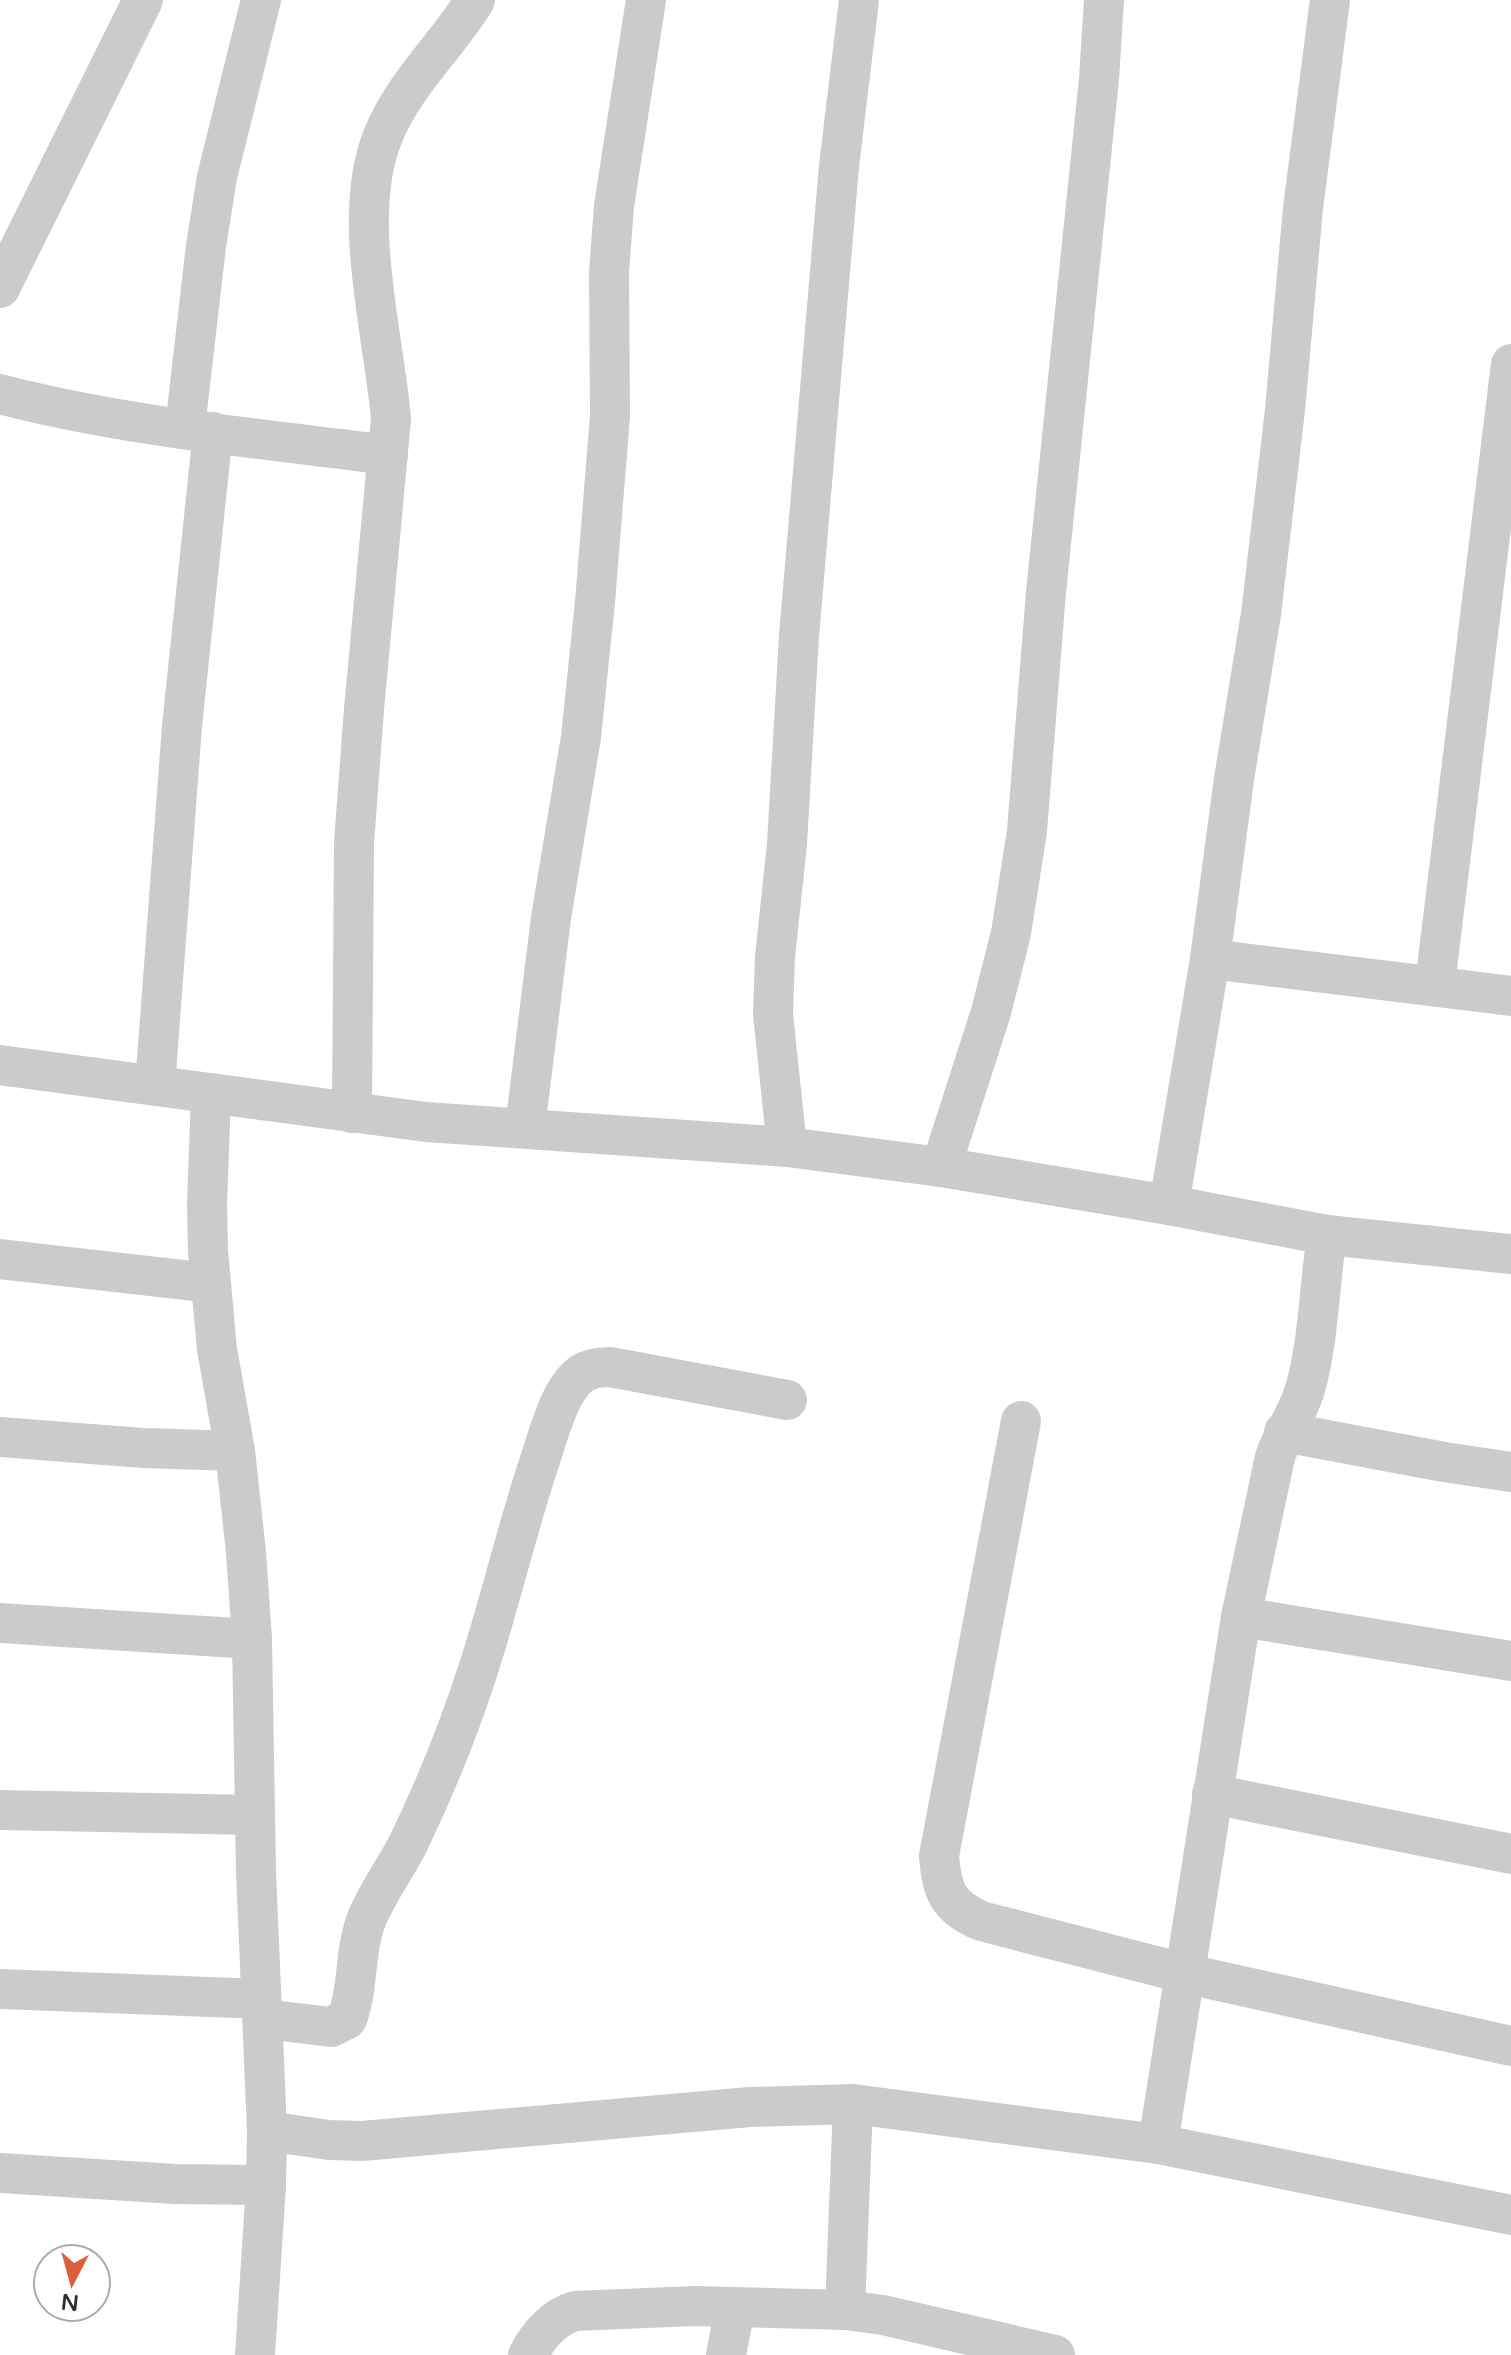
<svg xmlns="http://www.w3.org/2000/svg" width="1511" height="2355" viewBox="0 0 1511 2355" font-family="'Varela Round',sans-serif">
  <rect width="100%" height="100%" fill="#fff"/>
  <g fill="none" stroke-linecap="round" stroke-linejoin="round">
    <!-- minor -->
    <g stroke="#cbcbcb" stroke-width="40">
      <polyline points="0,288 143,0"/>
      <path d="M 0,394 C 127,427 258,438 388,455"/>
      <polyline points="185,428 206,246 217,177 261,0"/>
      <polyline points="1210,959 1511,996"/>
      <polyline points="1435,984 1511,364"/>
      <polyline points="0,1065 426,1122 787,1147 941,1167 1169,1205 1327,1235 1511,1254"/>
      <polyline points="155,1086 182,726 213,432"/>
      <path d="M 352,1113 L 354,843 L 364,709 L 391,419 C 384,335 350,216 383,136 C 403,85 447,46 475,0"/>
      <polyline points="525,1128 551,918 581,737 595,602 610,416 609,272 614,206 646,0"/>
      <polyline points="787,1147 773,1014 775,957 787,844 799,636 839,166 859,0"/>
      <polyline points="941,1167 991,1012 1011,933 1027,831 1046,592 1099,79 1104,0"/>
      <polyline points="1169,1205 1210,959 1234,779 1261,614 1285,410 1303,208 1330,0"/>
      <polyline points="0,1259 211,1283"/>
      <path d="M 1021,1421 L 939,1856 C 942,1891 947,1906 981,1921 L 1183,1973 L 1511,2046"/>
      <polyline points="1284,1432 1444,1462 1511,1472"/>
      <polyline points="0,1437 143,1448 235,1451"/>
      <polyline points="1241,1617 1511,1661"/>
      <polyline points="0,1623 252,1639"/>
      <polyline points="1212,1794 1511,1854"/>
      <polyline points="0,1810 255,1815"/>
      <polyline points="0,1989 261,1999"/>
      <path d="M 264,2019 L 331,2027 L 347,2019 C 359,1987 354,1951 367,1918 C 378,1892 395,1869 408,1844 C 435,1788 459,1729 478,1670 C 500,1602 516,1533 538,1466 C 546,1443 552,1418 563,1397 C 575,1375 585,1367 610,1367 L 787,1400"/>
      <polyline points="267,2131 329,2140 362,2141 750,2107 853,2104 1158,2144 1511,2215"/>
      <path d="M 1158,2144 L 1241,1617 L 1275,1457 C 1283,1434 1299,1411 1305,1389 C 1319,1340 1319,1286 1327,1235"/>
      <polyline points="0,2173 175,2184 266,2185 267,2131 256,1872 252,1639 246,1552 235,1451 217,1349 208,1251 207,1204 211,1095"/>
      <polyline points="845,2310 853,2104"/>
      <polyline points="255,2355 266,2185"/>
      <path d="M 528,2355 C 538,2336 554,2317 575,2311 L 694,2306 L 845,2310 L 883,2315 L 1055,2355"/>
      <polyline points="726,2355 735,2308"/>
    </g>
  </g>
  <!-- north arrow -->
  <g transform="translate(72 2283) rotate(186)"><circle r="38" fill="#ffffff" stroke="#ababab" stroke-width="2"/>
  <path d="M0-6L14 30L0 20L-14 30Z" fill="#dd5f39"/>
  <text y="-12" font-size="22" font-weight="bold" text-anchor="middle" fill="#2e2e2e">N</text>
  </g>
</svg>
